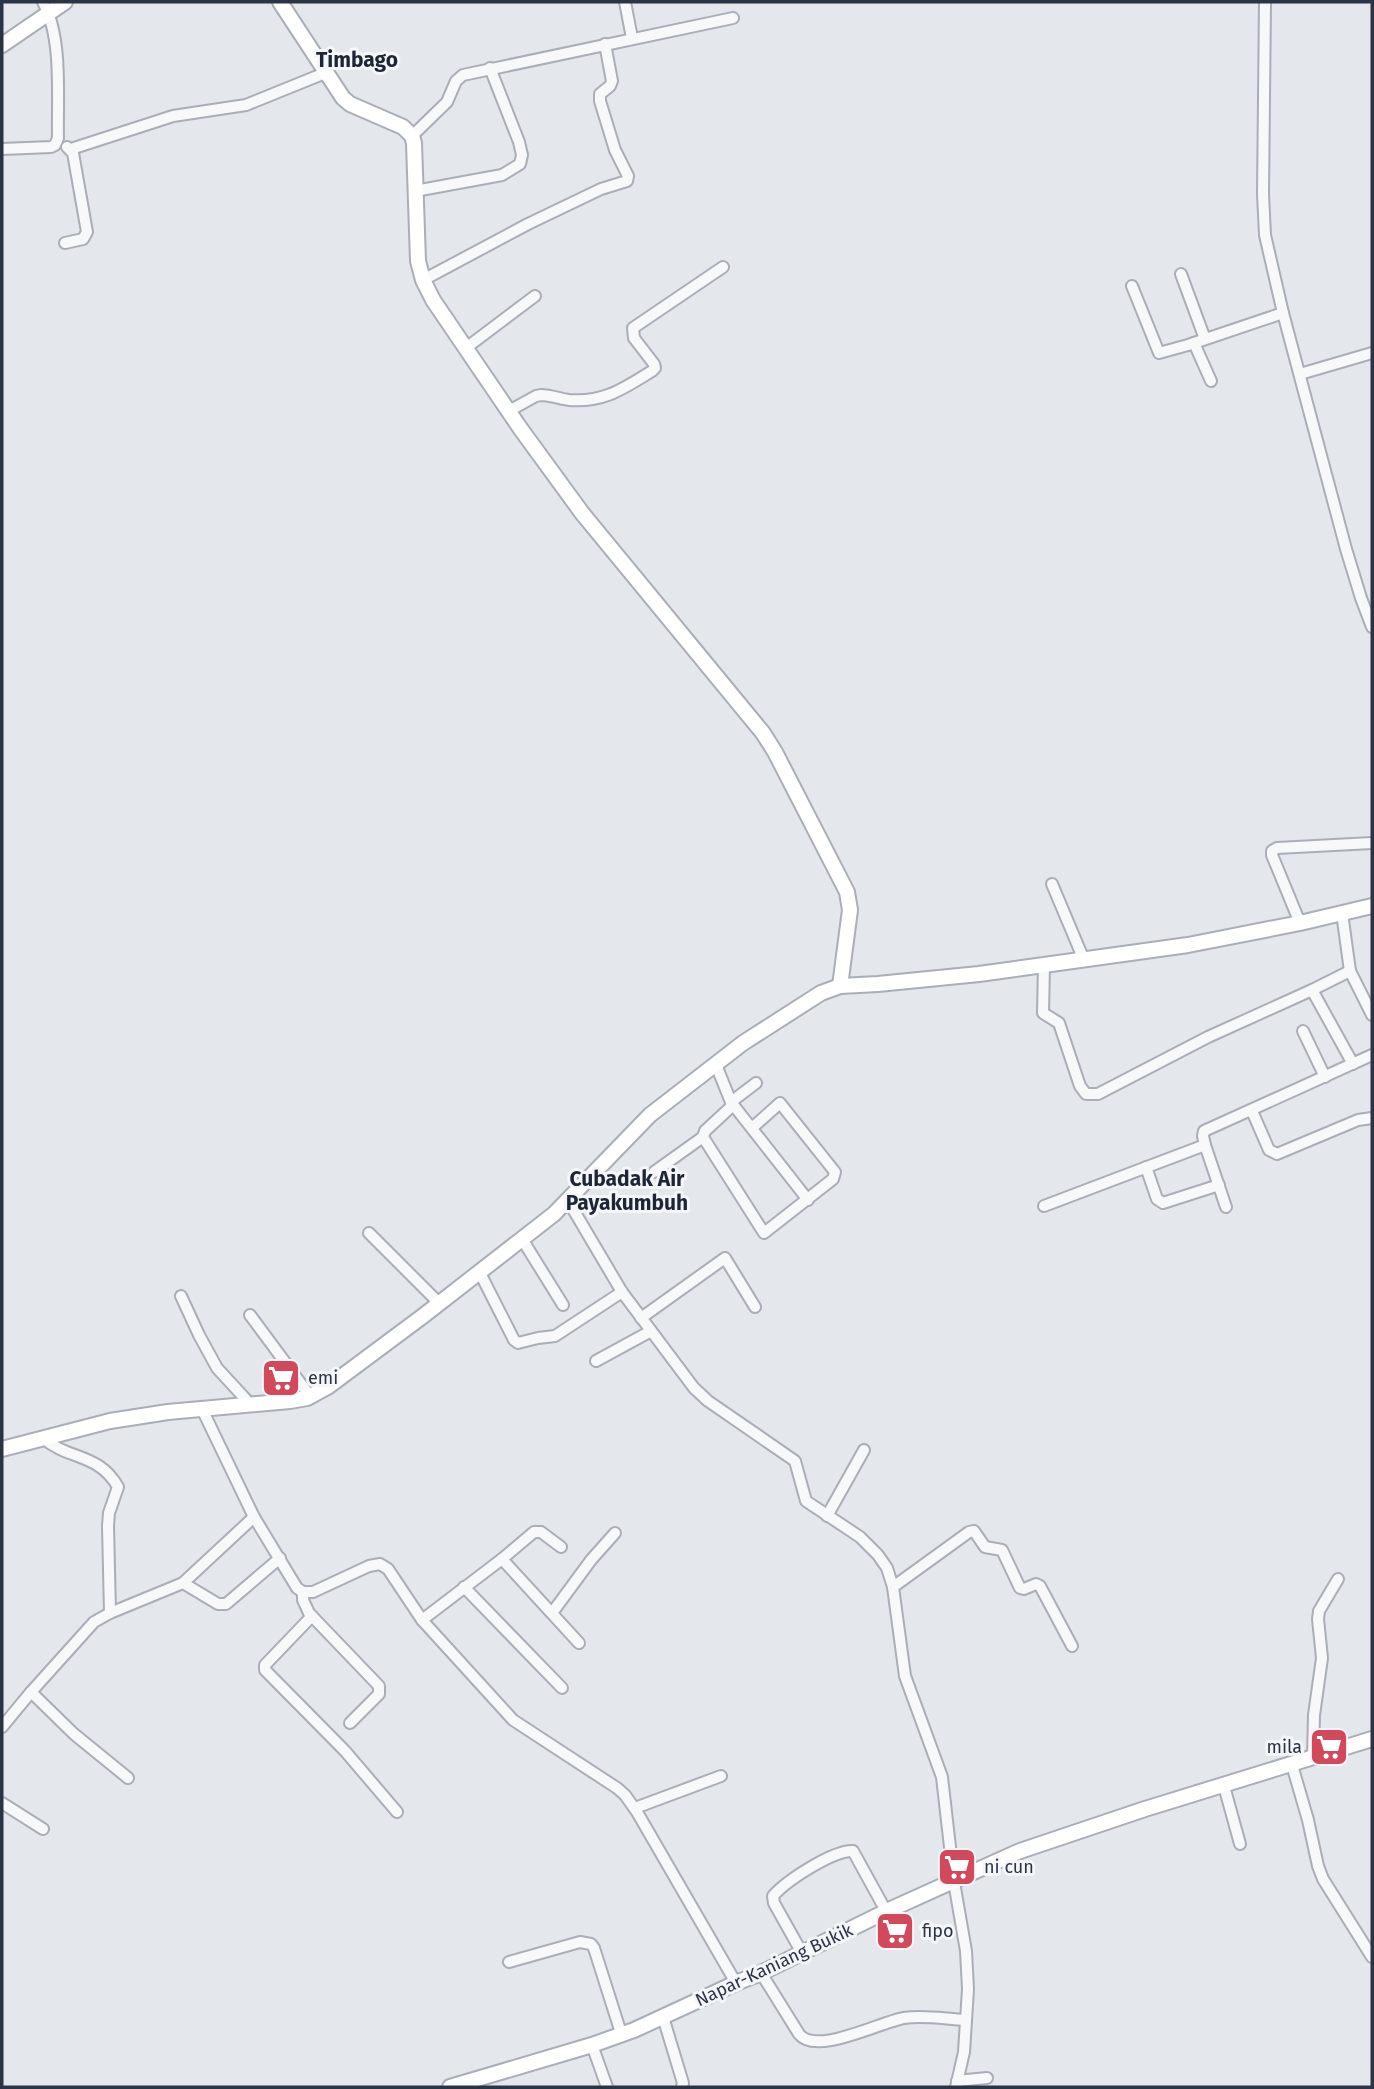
<svg xmlns="http://www.w3.org/2000/svg" width="1374" height="2089" viewBox="0 0 1374 2089" font-family="'Fira Sans',sans-serif">
  <rect width="100%" height="100%" fill="#e4e7ec"/>
  <g fill="none" stroke-linecap="round" stroke-linejoin="round">
    <!-- street casing -->
    <g stroke="#a9aeb7" stroke-width="14">
      <g id="street">
        <polyline points="625,2 632,38"/>
        <polyline points="1265,2 1263,194 1265,235 1283,313 1346,549 1361,598 1372,627"/>
        <polyline points="412,136 447,102 456,81 463,75 733,18"/>
        <path d="M 2,149 L 51,147 L 55,145 L 58,138 C 57,97 63,38 43,2"/>
        <polyline points="71,149 173,116 246,105 325,73"/>
        <polyline points="415,191 502,175 520,164 522,155 519,142 490,68"/>
        <polyline points="65,243 83,239 87,232 73,153 67,147"/>
        <polyline points="1181,274 1205,339"/>
        <polyline points="423,280 528,224 601,189 627,181 628,176 615,150 600,101 600,94 610,86 612,81 605,44"/>
        <polyline points="1132,286 1159,353 1188,345 1283,313"/>
        <polyline points="1194,343 1211,381"/>
        <polyline points="466,348 535,296"/>
        <polyline points="1300,374 1372,353"/>
        <path d="M 509,411 L 536,396 L 541,395 C 551,395 560,399 569,400 C 604,403 624,388 652,371 L 655,368 L 654,364 L 634,338 L 633,328 L 723,267"/>
        <polyline points="1052,884 1084,960"/>
        <polyline points="1342,913 1350,971 1372,1015"/>
        <polyline points="1300,923 1272,855 1272,851 1277,848 1372,843"/>
        <polyline points="1044,965 1043,1013 1059,1023 1080,1086 1086,1094 1098,1094 1208,1037 1312,990 1350,971"/>
        <polyline points="1312,990 1353,1064"/>
        <polyline points="1303,1031 1325,1077"/>
        <polyline points="716,1065 731,1102 808,1200"/>
        <polyline points="731,1102 756,1083"/>
        <polyline points="733,1105 705,1131 703,1137 764,1233 833,1179 835,1172 780,1103 752,1128"/>
        <polyline points="1252,1111 1269,1150 1277,1154 1358,1120 1372,1118"/>
        <polyline points="1146,1167 1157,1199 1163,1203 1219,1185"/>
        <polyline points="654,1172 703,1137"/>
        <polyline points="567,1199 622,1292 694,1388 708,1401 795,1461 806,1501 860,1537 878,1555 887,1568 893,1587 905,1676 942,1777 954,1882 966,1951 968,1989 964,2052 956,2087"/>
        <polyline points="1044,1206 1205,1145"/>
        <polyline points="1226,1207 1205,1145 1203,1136 1204,1131 1372,1055"/>
        <polyline points="369,1233 440,1304"/>
        <polyline points="522,1239 563,1305"/>
        <polyline points="479,1271 514,1340 518,1343 538,1338 555,1336 622,1292"/>
        <polyline points="181,1296 199,1335 217,1368 251,1405"/>
        <polyline points="250,1315 310,1396"/>
        <polyline points="641,1318 725,1258 755,1307"/>
        <polyline points="596,1361 651,1331"/>
        <polyline points="202,1409 254,1517 297,1588 303,1592 313,1592 369,1566 380,1564 388,1569 422,1620 513,1720 617,1788 625,1795 637,1812 736,1983"/>
        <path d="M 43,1438 C 68,1460 99,1453 118,1487 L 109,1513 L 108,1526 L 110,1613"/>
        <polyline points="827,1516 864,1450"/>
        <polyline points="502,1559 579,1643"/>
        <polyline points="183,1583 218,1604 226,1604 280,1558"/>
        <polyline points="464,1587 562,1688"/>
        <polyline points="893,1587 969,1532 974,1531 985,1547 1002,1550 1020,1588 1024,1589 1036,1584 1040,1586 1072,1646"/>
        <polyline points="303,1592 303,1600 309,1613 379,1686 379,1694 350,1723"/>
        <polyline points="552,1613 591,1560 615,1533"/>
        <polyline points="312,1616 265,1665 265,1670 345,1751 397,1812"/>
        <polyline points="422,1620 502,1559 534,1532 541,1532 561,1547"/>
        <polyline points="31,1692 74,1734 128,1778"/>
        <polyline points="2,1727 31,1692 94,1622 110,1613 183,1583 254,1517"/>
        <polyline points="1313,1757 1314,1715 1322,1658 1318,1619 1319,1611 1338,1579"/>
        <polyline points="1292,1765 1308,1820 1318,1866 1323,1879 1372,1957"/>
        <polyline points="1224,1786 1240,1844"/>
        <polyline points="2,1803 43,1829"/>
        <polyline points="635,1808 721,1776"/>
        <path d="M 802,1953 L 774,1903 L 773,1896 C 786,1881 833,1850 853,1851 L 886,1911"/>
        <polyline points="509,1962 580,1942 591,1944 594,1948 621,2033"/>
        <path d="M 761,1973 L 799,2034 C 816,2056 880,2022 904,2018 C 924,2015 945,2019 965,2020"/>
        <polyline points="663,2017 683,2083 682,2087"/>
        <polyline points="592,2045 607,2087"/>
        <polyline points="957,2081 987,2078"/>
      </g>
    </g>
    <!-- secondary casing -->
    <g stroke="#a9aeb7" stroke-width="18">
      <g id="secondary">
        <polyline points="280,2 343,98 350,104 403,127 412,136 414,143 418,261 423,280 433,300 520,428 582,513 763,733 775,752 847,892 850,910 840,986"/>
        <polyline points="2,45 65,2"/>
        <polyline points="2,1449 110,1421 168,1412 290,1401 307,1398 329,1386 423,1316 554,1214 650,1115 743,1043 821,993 840,986 878,984 979,974 1188,945 1300,923 1372,906"/>
        <polyline points="450,2087 592,2045 634,2030 736,1983 761,1973 889,1910 1020,1851 1145,1809 1372,1739"/>
      </g>
    </g>
    <!-- street -->
    <use href="#street" stroke="#f7f8fa" stroke-width="10"/>
    <!-- secondary -->
    <use href="#secondary" stroke="#fff" stroke-width="14"/>
  </g>
  <!-- icons -->
  <defs>
    <g id="supermarket-square" transform="scale(2.0125)"><rect x="-9" y="-9" width="18" height="18" rx="4" fill="#d1495b" stroke="#f4f6f9"/><path d="M-6-5.5h2.5l.6 2H6L4.5 2H-2.5L-4.4-4H-6ZM-1.5 3.2a1.3 1.3 0 1 0 .1 0ZM3 3.2a1.3 1.3 0 1 0 .1 0Z" fill="#fff"/></g>
  </defs>
  <g fill-rule="evenodd">
    <use href="#supermarket-square" x="281" y="1378"/>
    <use href="#supermarket-square" x="1329" y="1747"/>
    <use href="#supermarket-square" x="957" y="1867"/>
    <use href="#supermarket-square" x="895" y="1931"/>
  </g>
  <g text-anchor="middle" dominant-baseline="central" stroke-width="6" stroke-linejoin="round" paint-order="stroke">
    <!-- poi labels -->
    <g font-size="18" fill="#2b3445" stroke="#f4f6f9" text-anchor="start">
      <text x="308" y="1378">emi</text>
      <text x="1302" y="1747" text-anchor="end">mila</text>
      <text x="984" y="1867">ni cun</text>
      <text x="922" y="1931">fipo</text>
    </g>
    <!-- street labels -->
    <g font-size="18" fill="#2b3445" stroke="#f4f6f9">
      <text transform="translate(774 1965) rotate(-25)">Napar-Kaniang Bukik</text>
    </g>
    <!-- quarter labels -->
    <g font-size="21" font-weight="bold" fill="#1d2536" stroke="#f4f6f9">
      <text x="357" y="60">Timbago</text>
      <text x="627" y="1179">Cubadak Air<tspan x="627" dy="24">Payakumbuh</tspan></text>
    </g>
  </g>
  <!-- border -->
  <rect width="1374" height="2089" fill="none" stroke="#2b3445" stroke-width="7"/>
</svg>
